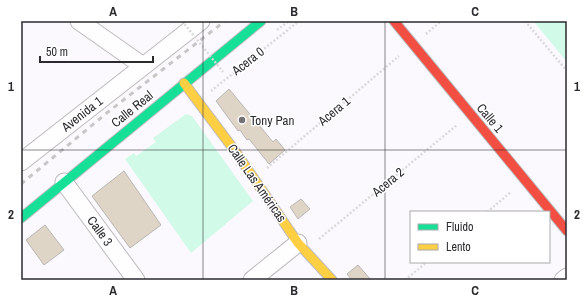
<svg xmlns="http://www.w3.org/2000/svg" width="588" height="301" viewBox="0 0 588 301" font-family="'Archivo Narrow',sans-serif">
  <rect width="100%" height="100%" fill="#fbf9fd"/>
  <!-- green -->
  <g fill="#d1fae8">
    <polygon points="537,21 567,21 567,62 535,23"/>
    <polygon points="186,114 192,116 253,201 191,253 125,159 134,153 136,156 156,142 153,138"/>
  </g>
  <!-- building -->
  <g fill="#dfd5c7" stroke="#b9b6b6">
    <polygon points="229,89 273,142 276,139 285,150 269,164 249,139 247,140 240,130 238,131 216,101"/>
    <polygon points="124,171 161,225 130,248 92,196"/>
    <polygon points="301,199 310,209 298,219 290,207"/>
    <polygon points="45,225 64,250 44,265 26,240"/>
    <polygon points="358,265 371,280 352,280 347,274"/>
  </g>
  <g fill="none" stroke-linecap="round" stroke-linejoin="round">
    <!-- street casing -->
    <g stroke="#bdbbbf" stroke-width="19">
      <g id="street">
        <polyline points="79,21 143,66"/>
        <polyline points="21,162 201,21"/>
        <polyline points="64,182 136,280"/>
        <polyline points="252,280 298,243"/>
        <polyline points="563,280 567,277"/>
      </g>
    </g>
    <!-- fast casing -->
    <g stroke="#bdbbbf" stroke-width="11">
      <polyline id="fast" points="21,218 261,21"/>
    </g>
    <!-- slow casing -->
    <g stroke="#bdbbbf" stroke-width="11">
      <polyline id="slow" points="184,83 235,151 298,243 332,280"/>
    </g>
    <!-- jam casing -->
    <g stroke="#bdbbbf" stroke-width="11">
      <polyline id="jam" points="394,21 567,231"/>
    </g>
    <!-- path -->
    <g stroke="#dbdadb" stroke-width="2.5" stroke-dasharray="2 2" stroke-linecap="butt">
      <polyline points="525,21 567,71"/>
      <polyline points="277,30 289,21"/>
      <polyline points="426,34 441,21"/>
      <polyline points="211,91 299,21"/>
      <polyline points="267,168 399,56"/>
      <polyline points="487,212 511,192"/>
      <polyline points="319,239 457,125"/>
      <polyline points="405,280 427,262"/>
    </g>
    <!-- street -->
    <use href="#street" stroke="#fefeff" stroke-width="17"/>
    <!-- fast -->
    <use href="#fast" stroke="#16e098" stroke-width="9"/>
    <!-- slow -->
    <use href="#slow" stroke="#ffcf43" stroke-width="9"/>
    <!-- jam -->
    <use href="#jam" stroke="#f24e42" stroke-width="9"/>
    <!-- rail -->
    <polyline stroke="#c7c7c7" stroke-width="3" stroke-dasharray="5 5" stroke-linecap="butt" points="21,184 108,112 225,21"/>
    <!-- path-bridge -->
    <polyline stroke="#dbdadb" stroke-width="2.5" stroke-dasharray="2 2" stroke-linecap="butt" points="182,21 223,72"/>
  </g>
  <!-- grid -->
  <path fill="none" stroke="#2b2a2f" stroke-width="1" stroke-opacity="0.55" d="M 203,21 L 203,280M 385,21 L 385,280M 21,150 L 567,150"/>
  <!-- markers -->
  <circle fill="#747277" stroke="#fff" stroke-width="1.5" cx="242" cy="120" r="4"/>
  <g text-anchor="middle" dominant-baseline="central" stroke-width="3" stroke-linejoin="round" paint-order="stroke">
    <!-- street labels -->
    <g font-size="13" fill="#2b2a2f" stroke="#fff">
      <text transform="translate(248 61) rotate(-38)">Acera 0</text>
      <text transform="translate(132 109) rotate(-39)">Calle Real</text>
      <text transform="translate(334 111) rotate(-40)">Acera 1</text>
      <text transform="translate(82 114) rotate(-38)">Avenida 1</text>
      <text transform="translate(490 118) rotate(50)">Calle 1</text>
      <text transform="translate(388 182) rotate(-40)">Acera 2</text>
      <text transform="translate(257 183) rotate(55)">Calle Las Américas</text>
      <text transform="translate(100 231) rotate(54)">Calle 3</text>
    </g>
    <!-- poi labels -->
    <g font-size="13" fill="#2b2a2f" stroke="#fff" text-anchor="start">
      <text x="250" y="120">Tony Pan</text>
    </g>
  </g>
  <!-- border -->
  <rect width="588" height="301" fill="none" stroke="#ffffff" stroke-width="44"/>
  <!-- legend -->
  <rect x="410" y="211" width="140" height="52" fill="#ffffff" stroke="#aaaaac"/>
  <rect x="418" y="224" width="20" height="6" fill="#16e098" stroke="#aaaaac"/>
  <text x="446" y="231" font-size="12" fill="#2b2a2f">Fluido</text>
  <rect x="418" y="244" width="20" height="6" fill="#ffcf43" stroke="#aaaaac"/>
  <text x="446" y="251" font-size="12" fill="#2b2a2f">Lento</text>
  <!-- scale -->
  <path d="M40 56v6h113v-6" fill="none" stroke="#2b2a2f" stroke-width="2"/>
  <text x="46" y="56" font-size="12" fill="#2b2a2f" stroke="#ffffff" stroke-width="3" paint-order="stroke">50 m</text>
  <rect x="22" y="22" width="544" height="257" fill="none" stroke="#2b2a2f" stroke-width="1.5"/>
  <g font-size="13" text-anchor="middle" font-weight="bold" fill="#2b2a2f">
    <text x="113" y="16">A</text>
    <text x="294" y="16">B</text>
    <text x="475" y="16">C</text>
    <text x="11" y="91">1</text>
    <text x="577" y="91">1</text>
    <text x="11" y="219">2</text>
    <text x="577" y="219">2</text>
    <text x="113" y="295">A</text>
    <text x="294" y="295">B</text>
    <text x="475" y="295">C</text>
  </g>
</svg>
